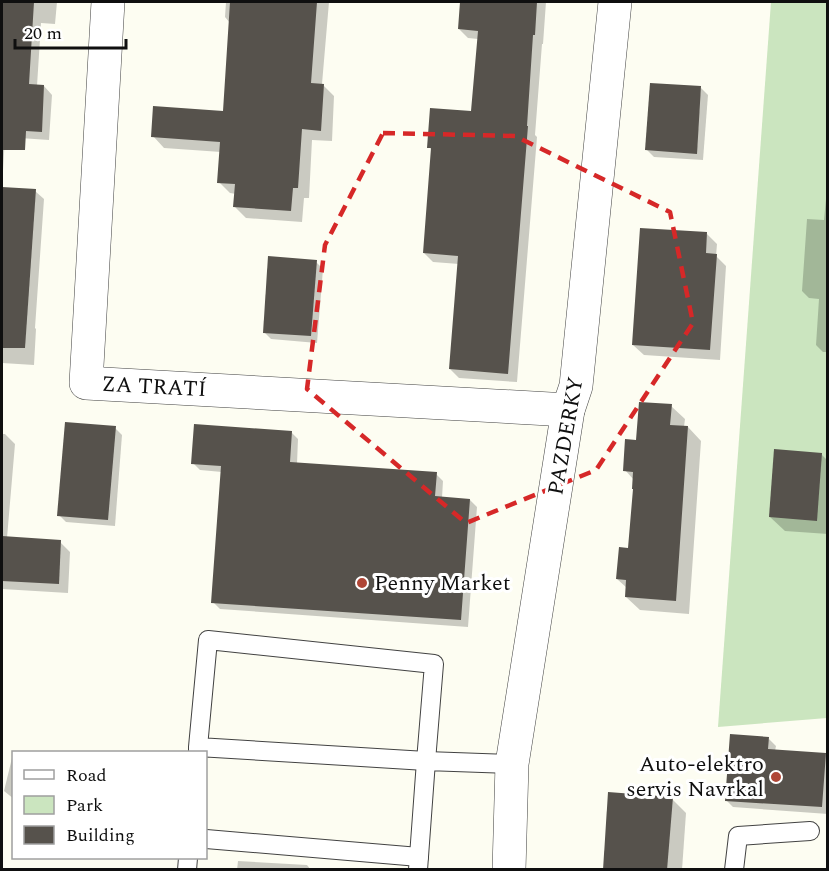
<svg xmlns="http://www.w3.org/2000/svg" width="829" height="871" viewBox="0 0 829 871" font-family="Spectral,serif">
  <rect width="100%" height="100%" fill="#fdfdf2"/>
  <!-- green -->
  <polygon fill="#cbe5bf" points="771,2 827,2 827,718 718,727"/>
  <!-- shadow -->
  <g fill="#0003">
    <polygon points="2,2 57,2 55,24 41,23 37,86 44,86 52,95 49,140 5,137 2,188"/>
    <polygon points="226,2 329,2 322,84 334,96 332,141 312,140 309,198 304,198 302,222 246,218 235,207 236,194 230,193 219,182 221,152 164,148 153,136 224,112 230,23 225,17"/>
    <polygon points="461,2 546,2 543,44 542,44 535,135 537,137 517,382 459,378 450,369 459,264 433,262 424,253 432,150 429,147 473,113 478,39 468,38 459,29"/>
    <polygon points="701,88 708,95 703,160 654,157 647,150"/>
    <polygon points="2,188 35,191 44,199 35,328 36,329 34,365 2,363"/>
    <polygon points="826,199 828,199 828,352 823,352 816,345 819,299 809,298 802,291 807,219 824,220"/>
    <polygon points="707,234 717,244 716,256 726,266 720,360 644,355 633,345"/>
    <polygon points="316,262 323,269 317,343 271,339 264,332"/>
    <polygon points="671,406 685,419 684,427 688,427 701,441 689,614 640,610 626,597 627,588 617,579 630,550 634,480 625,470 637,442"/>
    <polygon points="115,428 122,435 115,526 66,522 59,515"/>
    <polygon points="291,432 298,439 297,464 436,474 443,481 442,498 470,500 477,507 468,627 220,609 213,602 222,472 200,470 193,463"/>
    <polygon points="2,434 5,434 15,444 7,538 60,542 70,552 68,593 2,589"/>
    <polygon points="821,454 828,461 828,534 785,531 770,517"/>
    <polygon points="769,739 776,746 775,751 825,755 828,757 828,814 733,807 726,800"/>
    <polygon points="12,758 14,758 14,799 4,791"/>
    <polygon points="672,799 686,813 682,870 604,870"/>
    <polygon points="238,861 307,865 311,870 237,870"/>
  </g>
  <!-- building -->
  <g fill="#56524c">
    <polygon points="2,2 34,2 29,84 44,85 42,132 26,131 25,150 2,150"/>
    <polygon points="230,2 317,2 311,83 324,84 321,131 302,129 298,188 293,188 291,211 233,207 235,184 217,183 220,142 151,137 153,106 223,111"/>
    <polygon points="460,2 537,2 535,35 533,35 527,126 528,126 508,374 449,369 458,256 423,253 431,148 427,148 430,108 471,111 478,31 458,29"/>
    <polygon points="650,83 701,86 697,154 645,150"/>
    <polygon points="2,187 36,189 25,348 2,348"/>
    <polygon points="640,228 707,232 706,253 717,254 710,350 632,345"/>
    <polygon points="268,256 317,260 311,336 263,333"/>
    <polygon points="639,402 672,404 670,425 688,426 676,601 625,597 626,580 616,579 619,547 628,548 633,489 632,489 633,472 623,471 625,439 636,440"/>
    <polygon points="65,422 116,426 108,520 57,516"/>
    <polygon points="194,424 292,431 290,462 437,472 435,496 470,499 461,620 211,603 221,466 191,464"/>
    <polygon points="774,449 822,453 817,521 769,517"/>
    <polygon points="2,536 61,540 59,584 2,581"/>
    <polygon points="730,734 769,737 768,749 826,753 822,807 725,801"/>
    <polygon points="608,792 673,797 667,870 603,870"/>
  </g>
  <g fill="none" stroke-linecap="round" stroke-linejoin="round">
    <!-- service casing -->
    <g stroke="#424242" stroke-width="20">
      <g id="service">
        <polyline points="198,752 198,747 208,640 434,664 426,761 198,747"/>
        <polyline points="206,839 419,857"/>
        <polyline points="187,870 188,858"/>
        <polyline points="418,870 426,761 512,764"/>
        <polyline points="734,870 738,836 810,831"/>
      </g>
    </g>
    <!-- minor casing -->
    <g stroke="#424242" stroke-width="34">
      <g id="minor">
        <polyline points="108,2 86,383 568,410"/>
        <polyline points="509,870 512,764 568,410 576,386 615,2"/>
      </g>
    </g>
    <!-- service -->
    <use href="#service" stroke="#fff" stroke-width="18"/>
    <!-- minor -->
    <use href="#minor" stroke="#fff" stroke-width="33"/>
  </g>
  <!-- marked area -->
  <path fill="none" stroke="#d62828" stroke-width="4.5" stroke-dasharray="12 8" stroke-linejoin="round" d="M 383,133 L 515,136 L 670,212 L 693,323 L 596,470 L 466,523 L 307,389 L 325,245 Z"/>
  <!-- markers -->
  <g fill="#af4636" stroke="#fff" stroke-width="2">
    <circle cx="362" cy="583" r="6"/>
    <circle cx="776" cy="777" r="6"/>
  </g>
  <g text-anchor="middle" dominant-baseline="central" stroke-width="6" stroke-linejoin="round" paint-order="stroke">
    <!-- street labels -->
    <g font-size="22" fill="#0f0f0f" stroke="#fff">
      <text transform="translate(154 387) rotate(3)">ZA TRATÍ</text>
      <text transform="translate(566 436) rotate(-80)">PAZDERKY</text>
    </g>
    <!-- poi labels -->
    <g font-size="22" fill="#0f0f0f" stroke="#fff" text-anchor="start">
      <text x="374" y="583">Penny Market</text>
      <text x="764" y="764" text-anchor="end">Auto-elektro<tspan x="764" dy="25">servis Navrkal</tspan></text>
    </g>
  </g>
  <!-- border -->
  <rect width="829" height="871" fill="none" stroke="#0f0f0f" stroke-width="6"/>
  <!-- legend -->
  <rect x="12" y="751" width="195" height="108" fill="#ffffff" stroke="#9f9f9f" stroke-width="1.5"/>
  <rect x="24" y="770" width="30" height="9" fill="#ffffff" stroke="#9f9f9f" stroke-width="1.5"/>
  <text x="66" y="781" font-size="18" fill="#0f0f0f">Road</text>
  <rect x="24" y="796" width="30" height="18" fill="#cbe5bf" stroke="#9f9f9f" stroke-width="1.5"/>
  <text x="66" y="811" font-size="18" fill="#0f0f0f">Park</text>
  <rect x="24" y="826" width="30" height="18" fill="#56524c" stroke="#9f9f9f" stroke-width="1.5"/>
  <text x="66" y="841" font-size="18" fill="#0f0f0f">Building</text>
  <!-- scale -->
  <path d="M15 39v9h111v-9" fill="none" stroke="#0f0f0f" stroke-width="3"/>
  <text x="24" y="39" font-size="18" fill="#0f0f0f" stroke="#ffffff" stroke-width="4.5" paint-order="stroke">20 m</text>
</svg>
